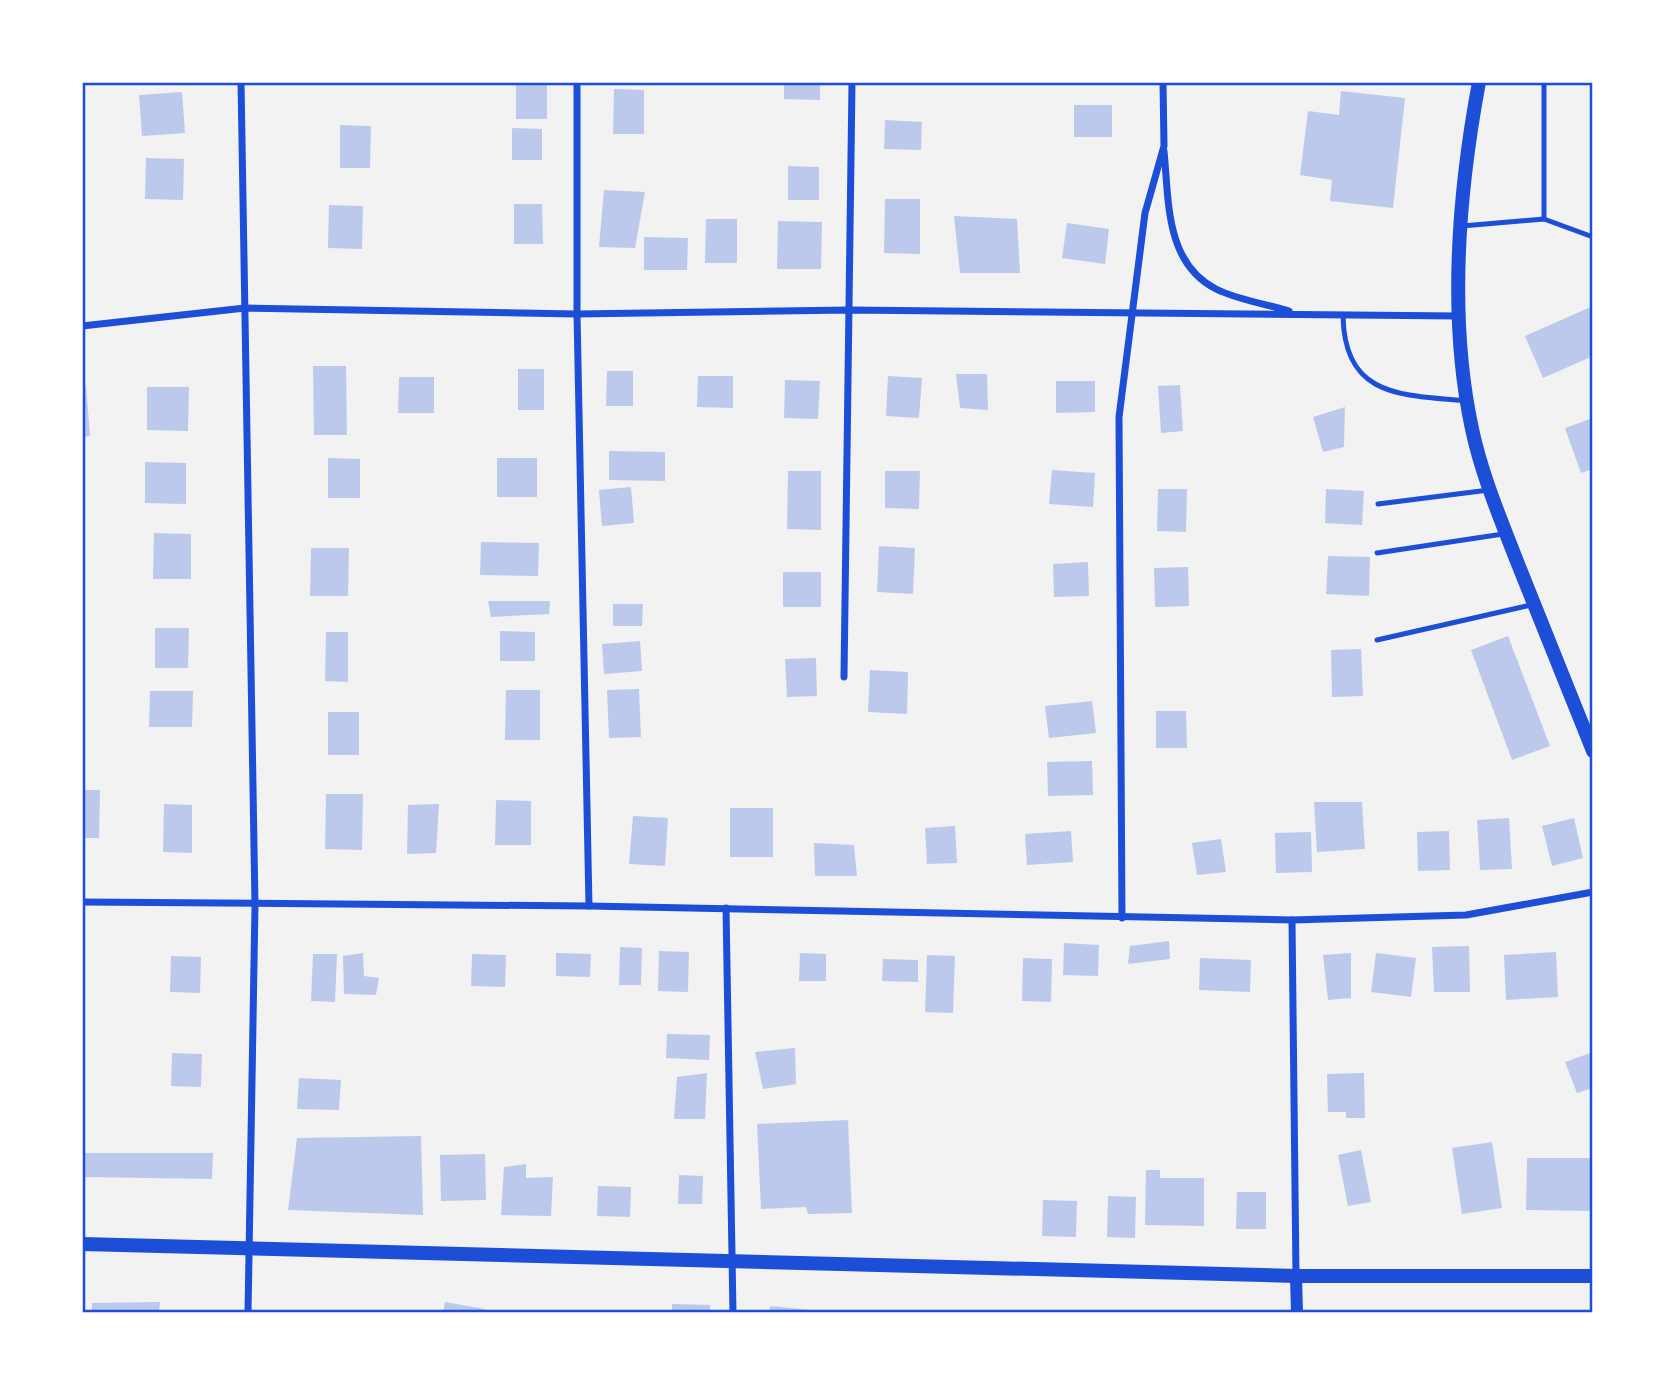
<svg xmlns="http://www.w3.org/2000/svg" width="1675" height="1395" viewBox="0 0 1675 1395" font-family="'Roboto Condensed',sans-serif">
  <rect width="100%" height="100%" fill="#f2f2f2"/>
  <!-- building -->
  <g fill="#bdc9ec">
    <rect x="516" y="82" width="31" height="37"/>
    <polygon points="784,82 820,82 820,100 784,99"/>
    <polygon points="614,89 644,90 644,134 613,134"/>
    <polygon points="1341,91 1405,98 1393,208 1330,201 1332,180 1300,175 1308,111 1339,115"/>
    <polygon points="182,92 185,133 142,136 139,95"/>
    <rect x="1074" y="105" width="38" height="32"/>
    <polygon points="885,120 922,122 921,150 884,149"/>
    <polygon points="340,125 371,126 370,168 340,168"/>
    <polygon points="512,128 542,129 542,160 512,160"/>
    <polygon points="146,158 184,159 183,200 145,199"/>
    <polygon points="788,166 819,167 819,200 788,200"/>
    <polygon points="604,190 645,192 635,248 599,247"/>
    <polygon points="885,199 920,199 920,254 884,253"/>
    <polygon points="514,204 542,204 543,244 514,244"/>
    <polygon points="329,205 363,206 362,249 328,248"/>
    <polygon points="954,216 1017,219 1020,273 960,273"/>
    <polygon points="706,219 737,219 737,263 705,263"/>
    <polygon points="778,221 822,222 821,269 777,269"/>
    <polygon points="1067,223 1109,229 1105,264 1062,258"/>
    <polygon points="644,237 688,238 687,270 644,270"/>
    <polygon points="1593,306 1593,356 1543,378 1525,336"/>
    <polygon points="313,366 346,366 347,435 314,435"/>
    <rect x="518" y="369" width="26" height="41"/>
    <polygon points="607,371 633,371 633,406 606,406"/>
    <polygon points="956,374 987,374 988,410 960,408"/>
    <polygon points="698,376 733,376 733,408 697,407"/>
    <polygon points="888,376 922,378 919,418 886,416"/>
    <polygon points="399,377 434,377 434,413 398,413"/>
    <polygon points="785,380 820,381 818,419 784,418"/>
    <polygon points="1056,381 1095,381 1095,412 1056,413"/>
    <polygon points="86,385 90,436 82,437 82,386"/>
    <polygon points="1180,385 1183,431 1161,433 1158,386"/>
    <polygon points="147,387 189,387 188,431 147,430"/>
    <polygon points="1345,407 1344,447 1323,452 1313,417"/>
    <polygon points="1593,418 1593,469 1581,473 1565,428"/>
    <polygon points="609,451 665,452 665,481 609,480"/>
    <polygon points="328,458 360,459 360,498 328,498"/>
    <rect x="497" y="458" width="40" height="39"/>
    <polygon points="145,462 186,463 186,504 145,503"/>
    <polygon points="1052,470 1095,473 1093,507 1049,504"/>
    <polygon points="788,471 821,471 821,530 787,529"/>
    <polygon points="885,471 920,471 919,509 885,508"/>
    <polygon points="631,487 634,523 602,526 599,490"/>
    <polygon points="1158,489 1187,489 1186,532 1157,531"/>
    <polygon points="1326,489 1364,491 1362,525 1325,523"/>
    <polygon points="154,533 191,534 191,579 153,579"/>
    <polygon points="481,542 539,543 538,576 480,575"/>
    <polygon points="879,546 915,548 913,594 877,592"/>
    <polygon points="311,548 349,548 348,596 310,596"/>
    <polygon points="1328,556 1370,557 1369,596 1326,594"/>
    <polygon points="1088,562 1089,596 1054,597 1053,564"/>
    <polygon points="1188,567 1189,606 1155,607 1154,568"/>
    <rect x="783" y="572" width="38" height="35"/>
    <polygon points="488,601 550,601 549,614 491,617"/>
    <polygon points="613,604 643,604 642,626 613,626"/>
    <polygon points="155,628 189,628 188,668 155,668"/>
    <polygon points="500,631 535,632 535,661 500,661"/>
    <polygon points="326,632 348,632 348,682 325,681"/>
    <polygon points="1508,636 1550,746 1512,760 1471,650"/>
    <polygon points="640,641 642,671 604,674 602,644"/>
    <polygon points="1361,649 1363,696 1332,697 1331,650"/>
    <polygon points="816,658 817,696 787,697 785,659"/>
    <polygon points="870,670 908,672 907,714 868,712"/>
    <polygon points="639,689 641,737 609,738 607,690"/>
    <polygon points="506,690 540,690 540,740 505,740"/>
    <polygon points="150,691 193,691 192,727 149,727"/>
    <polygon points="1092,701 1096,733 1049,738 1045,706"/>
    <polygon points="1156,711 1186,711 1187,748 1156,748"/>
    <rect x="328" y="712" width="31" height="43"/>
    <polygon points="1092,761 1093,795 1048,796 1047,762"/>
    <polygon points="82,790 100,790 99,838 82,838"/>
    <polygon points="326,794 363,794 362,850 325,849"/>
    <polygon points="496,800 531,801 531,845 495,845"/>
    <polygon points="1314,802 1362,802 1365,849 1317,852"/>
    <polygon points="164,804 192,805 192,853 163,852"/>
    <polygon points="439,804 436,853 407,854 408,805"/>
    <rect x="730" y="808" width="43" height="49"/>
    <polygon points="633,816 668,818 665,866 629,864"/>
    <polygon points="1509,818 1512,869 1480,870 1477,820"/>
    <polygon points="1574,818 1583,858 1552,866 1542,826"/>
    <polygon points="955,826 957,863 927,864 925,828"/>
    <polygon points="1071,831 1073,862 1027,865 1025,834"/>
    <polygon points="1449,831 1450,870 1418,871 1417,832"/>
    <polygon points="1311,832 1312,872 1276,873 1275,833"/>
    <polygon points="1221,839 1226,872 1197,875 1192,843"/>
    <polygon points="814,843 854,845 857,876 815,876"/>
    <polygon points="1169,941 1170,959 1128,964 1130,946"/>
    <polygon points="1064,943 1099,945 1098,976 1063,975"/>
    <polygon points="1469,946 1470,992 1434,992 1432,947"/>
    <polygon points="620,947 642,948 641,985 619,985"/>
    <polygon points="659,951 689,952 688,992 658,991"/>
    <polygon points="1556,952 1558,997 1506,1000 1504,955"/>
    <polygon points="363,953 364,976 379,978 376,995 344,994 343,956"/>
    <polygon points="556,953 591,954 590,977 556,976"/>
    <polygon points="800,953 826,954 826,981 799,981"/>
    <polygon points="1351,953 1351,998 1328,1000 1323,955"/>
    <polygon points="1376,953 1416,958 1411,997 1371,992"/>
    <polygon points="313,954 337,954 335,1002 311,1001"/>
    <polygon points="472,954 506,955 505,987 471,986"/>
    <polygon points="927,955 955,956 953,1013 925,1012"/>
    <polygon points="171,956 201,957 200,993 170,992"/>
    <polygon points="1023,958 1052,959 1051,1002 1022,1001"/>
    <polygon points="1200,958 1251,960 1250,992 1199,990"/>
    <polygon points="883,959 918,960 918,982 882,981"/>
    <polygon points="667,1034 710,1035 709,1060 666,1058"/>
    <polygon points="795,1048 796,1084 763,1089 755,1052"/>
    <polygon points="1593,1052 1593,1088 1577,1093 1565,1062"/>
    <polygon points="172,1053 202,1054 201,1087 171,1086"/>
    <polygon points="707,1073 705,1119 674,1119 677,1077"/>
    <polygon points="1364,1073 1365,1118 1346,1118 1346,1112 1328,1112 1327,1074"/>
    <polygon points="299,1078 341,1080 339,1110 297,1109"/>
    <polygon points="848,1120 852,1213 808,1214 806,1207 761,1209 757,1124"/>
    <polygon points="421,1136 423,1215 288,1210 297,1138"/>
    <polygon points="1492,1142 1502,1208 1462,1214 1452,1148"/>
    <polygon points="1361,1150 1371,1202 1348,1206 1338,1155"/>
    <polygon points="82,1153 213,1153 212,1179 82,1177"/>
    <polygon points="485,1154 486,1200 441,1201 440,1155"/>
    <polygon points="1527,1158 1593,1158 1593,1211 1526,1210"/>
    <polygon points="526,1164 526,1178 553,1177 551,1216 501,1215 504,1167"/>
    <polygon points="1146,1170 1160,1170 1160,1178 1204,1178 1204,1226 1145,1225"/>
    <polygon points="679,1175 703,1176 702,1204 678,1204"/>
    <polygon points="598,1186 631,1187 630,1217 597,1216"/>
    <polygon points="1237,1192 1266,1192 1266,1229 1236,1229"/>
    <polygon points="1108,1196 1136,1197 1135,1238 1107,1237"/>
    <polygon points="1043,1200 1077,1201 1076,1237 1042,1236"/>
    <polygon points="160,1302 159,1313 92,1313 92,1303"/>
    <polygon points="445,1302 485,1309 484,1313 443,1313"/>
    <polygon points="672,1304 710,1305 710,1313 672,1313"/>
    <polygon points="770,1306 812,1310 812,1313 770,1313"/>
  </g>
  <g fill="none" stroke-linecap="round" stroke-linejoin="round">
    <!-- service -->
    <g stroke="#1d4ed8" stroke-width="5">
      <polyline points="1544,82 1544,219"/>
      <polyline points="1462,226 1544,219 1593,237"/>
      <path d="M 1343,315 C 1344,398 1402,395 1467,401"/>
      <polyline points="1378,504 1489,490"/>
      <polyline points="1377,553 1503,534"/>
      <polyline points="1377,640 1531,605"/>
    </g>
    <!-- minor -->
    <g stroke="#1d4ed8" stroke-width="7">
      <polyline points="241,82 255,905 248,1313"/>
      <polyline points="577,82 577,314 589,906"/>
      <path d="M 1164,151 C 1169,201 1165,263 1216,289 C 1238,300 1266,304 1289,311"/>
      <polyline points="82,326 245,308 577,314 849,310 1459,316"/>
      <polyline points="844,677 852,82"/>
      <polyline points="82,902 589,906 1292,920 1466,915 1593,892"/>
      <polyline points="726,908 733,1313"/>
      <polyline points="1122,918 1119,417 1145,213 1164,146 1163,82"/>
      <polyline points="1292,920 1296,1276"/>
    </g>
    <!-- tertiary -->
    <polyline stroke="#1d4ed8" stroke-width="12" points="1296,1276 1297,1313"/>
    <!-- secondary -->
    <g stroke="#1d4ed8" stroke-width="14">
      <path d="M 1479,82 C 1458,195 1448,317 1472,429 C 1482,476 1501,520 1518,564 C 1543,627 1568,689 1593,751"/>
      <polyline points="82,1244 1296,1276 1593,1276"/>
    </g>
  </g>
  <!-- border -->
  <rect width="1675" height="1395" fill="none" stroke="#ffffff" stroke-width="168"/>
  <rect x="84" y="84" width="1507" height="1227" fill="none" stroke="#1d4ed8" stroke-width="2.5"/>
</svg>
